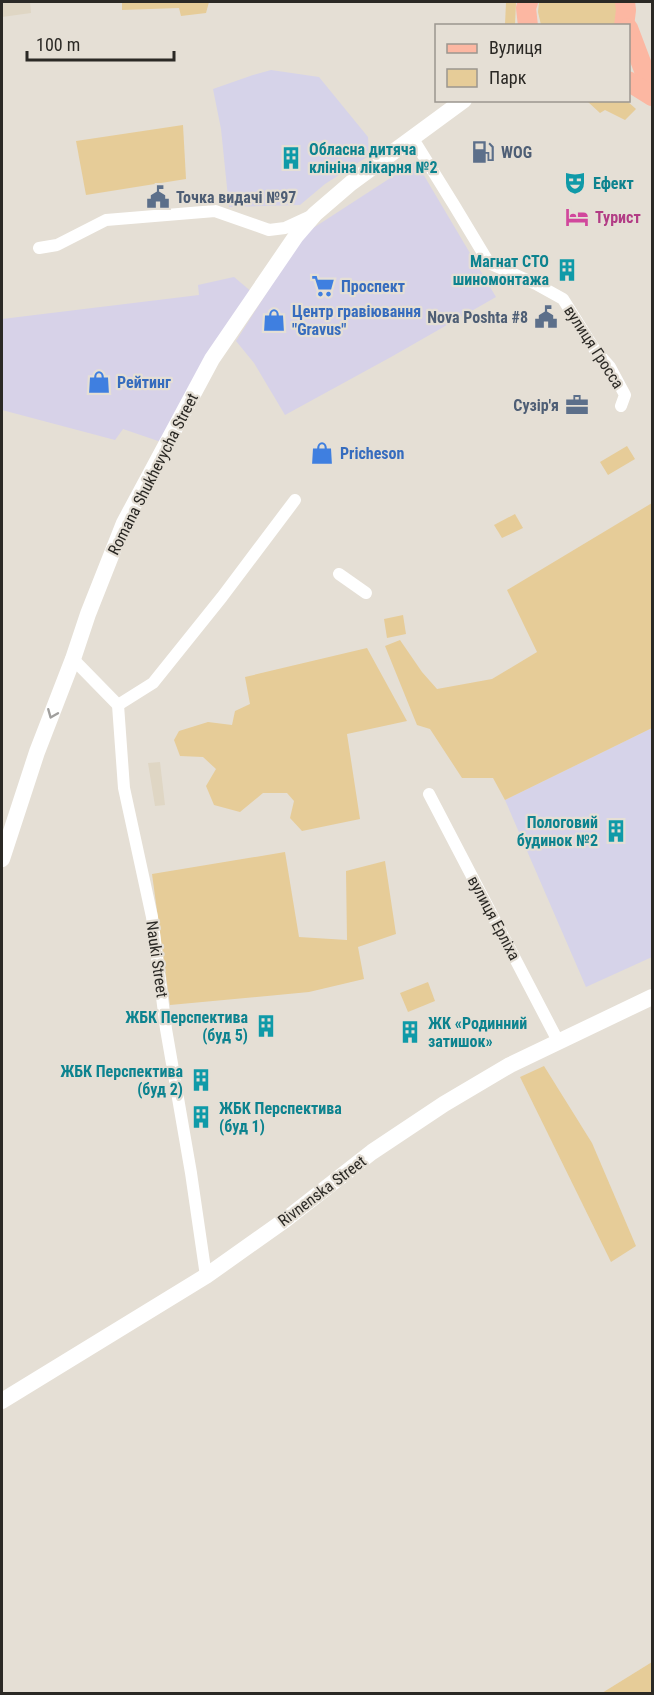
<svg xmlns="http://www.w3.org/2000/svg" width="654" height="1695" viewBox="0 0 654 1695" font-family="'Roboto Condensed',sans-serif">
  <rect width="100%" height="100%" fill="#e5dfd5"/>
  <!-- commercial -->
  <g fill="#d7d2e8">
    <polygon points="415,162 416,162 496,297 391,357 285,415 254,363 236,341 304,234"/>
    <polygon points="234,277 253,293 164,443 123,429 115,440 2,410 2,319 199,295 198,285"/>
  </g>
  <!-- built -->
  <g fill="#dfd6c4">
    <polygon points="2,2 30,2 31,13 2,17"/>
    <polygon points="160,762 165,805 155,806 148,763"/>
  </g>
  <!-- medical -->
  <g fill="#d6d3e9">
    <polygon points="271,70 319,77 368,137 369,153 367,157 325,184 300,205 229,207 221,129 213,89 253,75"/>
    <polygon points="652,728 652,957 586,987 505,800"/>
  </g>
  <!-- green -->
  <g fill="#e6cc98">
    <polygon points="122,2 209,2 206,13 181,16 179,8 122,10"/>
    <polygon points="506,2 516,2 515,25 505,25"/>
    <polygon points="539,2 621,2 619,25 541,25 538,12"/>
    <polygon points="587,101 627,101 636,109 625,120 605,110 600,113"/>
    <polygon points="183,125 186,179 86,195 76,141"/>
    <polygon points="627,446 635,459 608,475 600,462"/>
    <polygon points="652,503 652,728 505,800 493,778 462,778 430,729 417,725 385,646 400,640 422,672 437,689 492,679 537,652 507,590"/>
    <polygon points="515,514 523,528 502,538 494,525"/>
    <polygon points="403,615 406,634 387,638 384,619"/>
    <polygon points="367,648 407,721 347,734 360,819 302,831 290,818 294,801 287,793 263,793 240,812 214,805 206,786 216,769 203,757 180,756 174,740 179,731 208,722 232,725 235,711 250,704 245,677"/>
    <polygon points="285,852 299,937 347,940 346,871 385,861 396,934 358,947 364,979 309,992 170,1005 152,874"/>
    <polygon points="428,982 435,1001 408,1012 400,993"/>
    <polygon points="544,1066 592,1143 636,1246 611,1262 520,1077"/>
    <polygon points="652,1662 652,1693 602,1693"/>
  </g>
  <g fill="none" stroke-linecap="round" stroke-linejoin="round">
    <!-- street -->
    <g stroke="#fff" stroke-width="12">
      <polyline points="413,139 454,205 489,263 536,284 563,299 595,350 610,367 625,395 621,406"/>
      <polyline points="39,248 57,245 106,220 215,211 269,230 285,228 311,216"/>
      <polyline points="339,574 366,593"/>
      <polyline points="73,659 118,705 124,788 152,917 166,1029 191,1173 206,1276"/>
      <polyline points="118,705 153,683 222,597 295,500"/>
      <polyline points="429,794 558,1041"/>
    </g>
    <!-- secondary -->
    <g stroke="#fff" stroke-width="16">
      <polyline points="2,859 37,752 73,659 88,614 124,523 212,359 296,236 315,214 351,183 464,100"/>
      <polyline points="2,1401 206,1276 285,1220 372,1152 444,1104 510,1065 652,997"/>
    </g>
    <!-- primary -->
    <g stroke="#fcb7a2" stroke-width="20">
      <polyline points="528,2 526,8 528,26"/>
      <polyline points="624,26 626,10 625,2"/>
      <polyline points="628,28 648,81 652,90"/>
      <polyline points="628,81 652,96"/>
    </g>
  </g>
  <!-- one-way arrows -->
  <defs><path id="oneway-chevron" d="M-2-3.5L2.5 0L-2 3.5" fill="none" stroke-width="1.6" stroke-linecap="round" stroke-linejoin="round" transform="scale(1.5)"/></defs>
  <use stroke="#a09f9d" href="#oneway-chevron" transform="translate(52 714) rotate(112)"/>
  <!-- icons -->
  <defs>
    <g id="fuel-bare" transform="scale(1.8)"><path d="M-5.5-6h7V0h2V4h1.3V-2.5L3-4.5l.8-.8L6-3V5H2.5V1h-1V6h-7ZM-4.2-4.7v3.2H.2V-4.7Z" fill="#5c6f8a" stroke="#e5dfd5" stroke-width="2.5" paint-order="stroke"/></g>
    <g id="building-bare" transform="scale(1.8)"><path d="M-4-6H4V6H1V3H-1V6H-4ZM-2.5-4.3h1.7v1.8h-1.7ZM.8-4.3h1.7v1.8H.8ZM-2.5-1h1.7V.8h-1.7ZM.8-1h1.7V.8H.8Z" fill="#0f9aa8" stroke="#e5dfd5" stroke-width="2.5" paint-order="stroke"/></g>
    <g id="theatre-bare" transform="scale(1.8)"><path d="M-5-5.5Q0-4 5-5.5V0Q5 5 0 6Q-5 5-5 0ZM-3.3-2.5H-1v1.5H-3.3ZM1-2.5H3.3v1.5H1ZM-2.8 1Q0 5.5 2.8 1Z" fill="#0f9aa8" stroke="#e5dfd5" stroke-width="2.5" paint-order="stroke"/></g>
    <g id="civic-bare" transform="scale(1.8)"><path d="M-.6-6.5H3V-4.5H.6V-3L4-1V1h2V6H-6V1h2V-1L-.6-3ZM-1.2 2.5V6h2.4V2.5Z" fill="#5c6f8a" stroke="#e5dfd5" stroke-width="2.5" paint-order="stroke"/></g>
    <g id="hotel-bare" transform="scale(1.8)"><path d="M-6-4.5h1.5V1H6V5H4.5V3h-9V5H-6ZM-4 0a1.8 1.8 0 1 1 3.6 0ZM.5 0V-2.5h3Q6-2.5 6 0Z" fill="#d1479c" stroke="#e5dfd5" stroke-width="2.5" paint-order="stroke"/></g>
    <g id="supermarket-bare" transform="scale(1.8)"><path d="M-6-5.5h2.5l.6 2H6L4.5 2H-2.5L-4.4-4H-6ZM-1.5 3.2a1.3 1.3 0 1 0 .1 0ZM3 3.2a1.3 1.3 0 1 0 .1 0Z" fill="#3f7fe0" stroke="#e5dfd5" stroke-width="2.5" paint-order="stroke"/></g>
    <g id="shop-bare" transform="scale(1.8)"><path d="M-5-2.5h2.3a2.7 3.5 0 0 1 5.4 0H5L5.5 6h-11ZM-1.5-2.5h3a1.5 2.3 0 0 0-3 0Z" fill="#3f7fe0" stroke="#e5dfd5" stroke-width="2.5" paint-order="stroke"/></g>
    <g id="office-bare" transform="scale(1.8)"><path d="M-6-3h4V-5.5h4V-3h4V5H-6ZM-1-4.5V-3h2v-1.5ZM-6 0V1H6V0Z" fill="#5c6f8a" stroke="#e5dfd5" stroke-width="2.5" paint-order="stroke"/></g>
  </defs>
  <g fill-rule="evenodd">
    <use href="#fuel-bare" x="483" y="152"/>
    <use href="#building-bare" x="291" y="158"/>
    <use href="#theatre-bare" x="575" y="183"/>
    <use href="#civic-bare" x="158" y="197"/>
    <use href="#hotel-bare" x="577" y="217"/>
    <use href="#building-bare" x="567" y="270"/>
    <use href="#supermarket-bare" x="323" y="286"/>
    <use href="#civic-bare" x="546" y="317"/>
    <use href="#shop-bare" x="274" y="320"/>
    <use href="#shop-bare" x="99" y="382"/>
    <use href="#office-bare" x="577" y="405"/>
    <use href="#shop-bare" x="322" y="453"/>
    <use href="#building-bare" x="616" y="831"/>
    <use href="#building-bare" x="266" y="1026"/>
    <use href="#building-bare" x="410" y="1032"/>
    <use href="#building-bare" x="201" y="1080"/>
    <use href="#building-bare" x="201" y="1117"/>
  </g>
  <g text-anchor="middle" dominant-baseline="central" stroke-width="4.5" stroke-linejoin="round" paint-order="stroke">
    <!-- culture labels -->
    <g font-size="16" font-weight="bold" fill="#0d838f" stroke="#e5dfd5" text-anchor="start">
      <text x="309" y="149">Обласна дитяча<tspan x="309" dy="18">клініна лікарня №2</tspan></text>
      <text x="593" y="183">Ефект</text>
      <text x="549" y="261" text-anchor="end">Магнат СТО<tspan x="549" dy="18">шиномонтажа</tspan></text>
      <text x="598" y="822" text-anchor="end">Пологовий<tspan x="598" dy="18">будинок №2</tspan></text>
      <text x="248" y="1017" text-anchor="end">ЖБК Перспектива<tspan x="248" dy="18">(буд 5)</tspan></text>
      <text x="428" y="1023">ЖК «Родинний<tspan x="428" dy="18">затишок»</tspan></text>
      <text x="183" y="1071" text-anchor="end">ЖБК Перспектива<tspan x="183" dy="18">(буд 2)</tspan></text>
      <text x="219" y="1108">ЖБК Перспектива<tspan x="219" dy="18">(буд 1)</tspan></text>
    </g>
    <!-- service labels -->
    <g font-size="16" font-weight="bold" fill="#4e5e75" stroke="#e5dfd5" text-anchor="start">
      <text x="501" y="152">WOG</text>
      <text x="176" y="197">Точка видачі №97</text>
      <text x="528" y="317" text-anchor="end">Nova Poshta #8</text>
      <text x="559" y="405" text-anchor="end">Сузір'я</text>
    </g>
    <!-- hotel labels -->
    <g font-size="16" font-weight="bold" fill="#b23c85" stroke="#e5dfd5" text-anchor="start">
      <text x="595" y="217">Турист</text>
    </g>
    <!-- shop labels -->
    <g font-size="16" font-weight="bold" fill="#366cbe" stroke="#e5dfd5" text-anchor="start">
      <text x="341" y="286">Проспект</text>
      <text x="292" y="311">Центр гравіювання<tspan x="292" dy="18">"Gravus"</tspan></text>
      <text x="117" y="382">Рейтинг</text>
      <text x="340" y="453">Pricheson</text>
    </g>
    <!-- street labels -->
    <g font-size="16" fill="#2b2925" stroke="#e5dfd5">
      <text transform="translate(594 347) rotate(57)">вулиця Гросса</text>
      <text transform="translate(153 474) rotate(-63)">Romana Shukhevycha Street</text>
      <text transform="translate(494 918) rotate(62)">вулиця Ерліха</text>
      <text transform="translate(157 959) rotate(82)">Nauki Street</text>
      <text transform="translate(322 1191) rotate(-37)">Rivnenska Street</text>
    </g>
  </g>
  <!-- border -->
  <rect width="654" height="1695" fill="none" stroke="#2b2925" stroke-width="6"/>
  <!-- legend -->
  <rect x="435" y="24" width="195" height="78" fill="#e5dfd5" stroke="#9b968f" stroke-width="1.5"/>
  <rect x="447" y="44" width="30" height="9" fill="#fcb7a2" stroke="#9b968f" stroke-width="1.5"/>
  <text x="489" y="54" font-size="18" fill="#2b2925">Вулиця</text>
  <rect x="447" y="69" width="30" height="18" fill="#e6cc98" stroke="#9b968f" stroke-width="1.5"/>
  <text x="489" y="84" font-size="18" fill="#2b2925">Парк</text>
  <!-- scale -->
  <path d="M27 51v9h147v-9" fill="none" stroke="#2b2925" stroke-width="3"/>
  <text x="36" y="51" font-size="18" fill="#2b2925" stroke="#e5dfd5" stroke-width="4.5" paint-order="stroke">100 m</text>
</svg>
